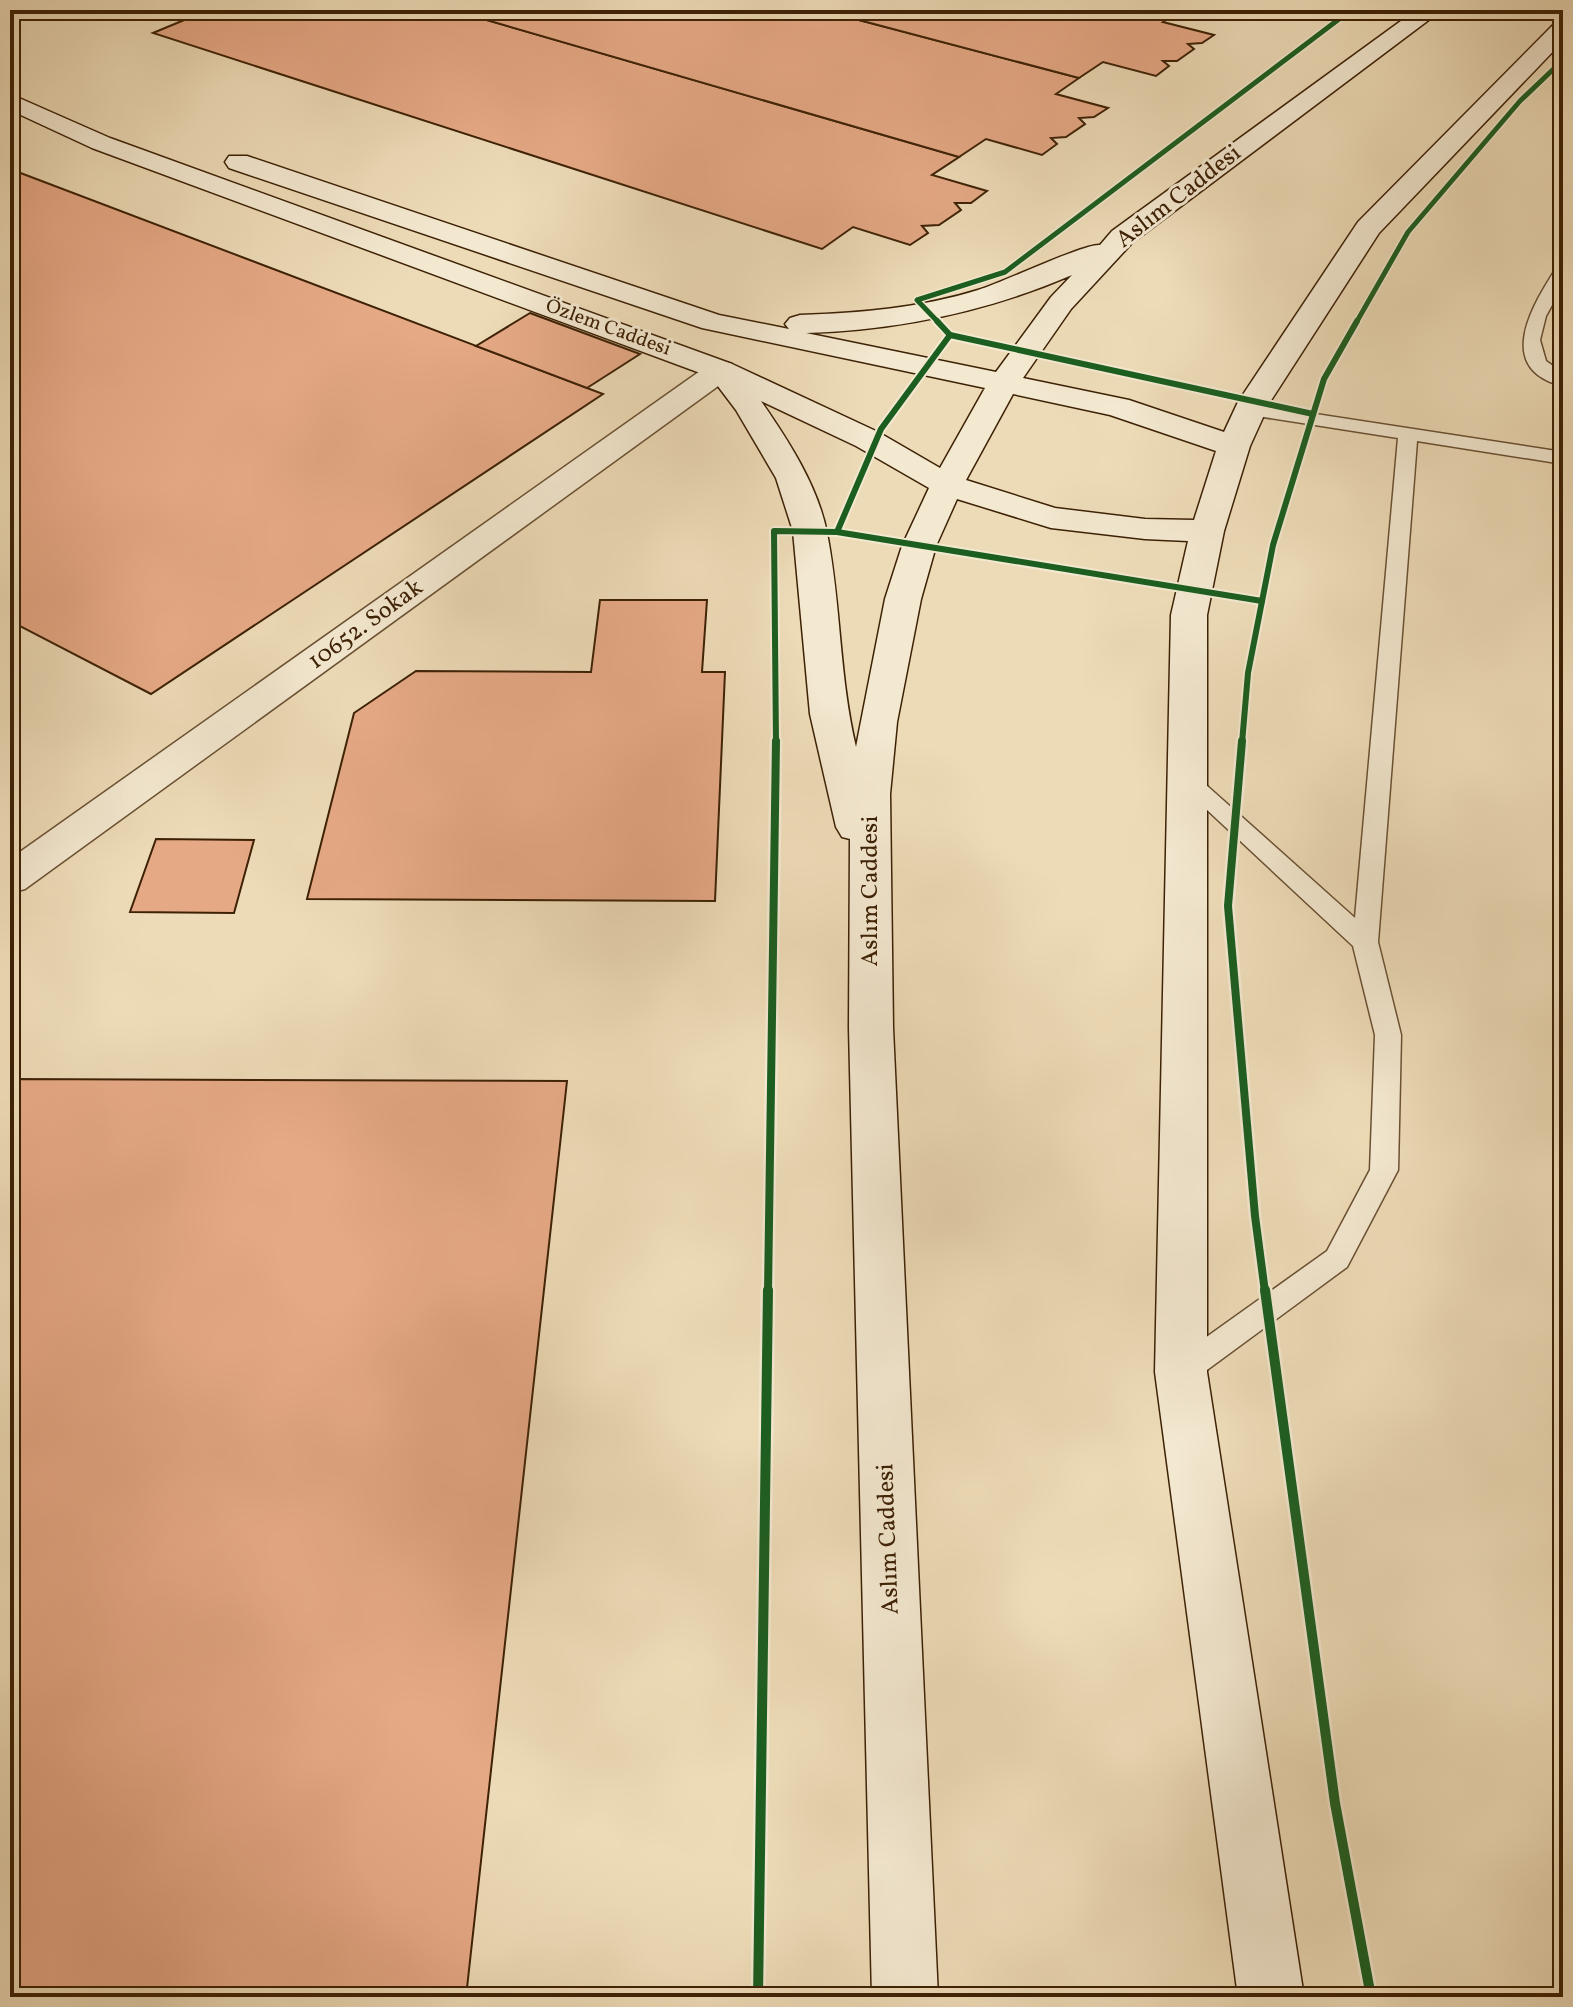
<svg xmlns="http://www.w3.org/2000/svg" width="1573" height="2007" viewBox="0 0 1573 2007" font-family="Vollkorn,serif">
  <rect width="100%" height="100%" fill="#eddbb7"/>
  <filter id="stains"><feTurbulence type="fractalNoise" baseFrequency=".0025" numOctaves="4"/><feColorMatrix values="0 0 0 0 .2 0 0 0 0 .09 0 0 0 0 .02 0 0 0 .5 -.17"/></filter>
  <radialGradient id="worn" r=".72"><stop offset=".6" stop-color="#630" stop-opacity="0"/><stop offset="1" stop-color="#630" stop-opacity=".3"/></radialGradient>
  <!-- building -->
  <g fill="#e6a986" stroke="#3d2105" stroke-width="2">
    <polygon points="164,10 452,10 959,157 932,175 987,191 971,203 955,203 961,210 939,225 922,226 928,233 910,245 853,227 822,249 153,33 189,18"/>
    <polygon points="452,10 821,10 1079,78 1056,94 1108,108 1094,117 1079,118 1085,124 1066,137 1051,138 1057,144 1042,155 986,139 959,157"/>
    <polygon points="821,10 1181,10 1163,22 1214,35 1202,43 1188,44 1194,49 1177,61 1163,61 1169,66 1156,76 1103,62 1079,78"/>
    <polygon points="10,169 587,388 603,394 151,694 10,621"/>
    <polygon points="530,313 640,354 587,388 476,346"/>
    <polygon points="600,600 707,600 702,672 725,672 715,901 307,899 354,713 416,671 591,672"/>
    <polygon points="156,839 254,840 234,913 130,912"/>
    <polygon points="10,1079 567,1081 466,1997 10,1997"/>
  </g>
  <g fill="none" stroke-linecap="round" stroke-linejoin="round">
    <!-- lane casing -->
    <g stroke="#695032" stroke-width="3">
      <g id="lane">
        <path d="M 1563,266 L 1563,285 L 1546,316 L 1540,340 L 1546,361 L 1563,373 L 1563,386 C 1493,369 1533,304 1557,267 Z"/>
        <polygon points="1251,404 1563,452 1563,464 1417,441 1378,942 1401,1035 1398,1170 1347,1267 1192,1381 1181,1385 1170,1381 1166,1372 1170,1363 1327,1251 1370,1170 1375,1035 1353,946 1176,781 1180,776 1196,776 1355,918 1398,438 1244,414 1242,410"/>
      </g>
    </g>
    <!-- street casing -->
    <g stroke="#695032" stroke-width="3">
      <polygon id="street" points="721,361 732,364 736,370 732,376 25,889 10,893 10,859 710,364"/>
    </g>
    <!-- secondary casing -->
    <g stroke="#3d2105" stroke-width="3">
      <path id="secondary" d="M 1416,10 L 1442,10 L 1132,243 L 1071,309 L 1023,378 L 1129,400 L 1224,432 L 1238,402 L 1358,222 L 1555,23 L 1563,21 L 1563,41 L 1379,233 L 1270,402 L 1250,446 L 1224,531 L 1207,615 L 1207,1372 L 1304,1997 L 1238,1997 L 1155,1372 L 1171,615 L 1188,541 L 1145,539 L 1051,528 L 957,499 L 936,546 L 921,599 L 897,722 L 890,794 L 893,1028 L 938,1997 L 872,1997 L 849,1028 L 850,839 L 842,837 L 836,827 L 810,714 L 793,531 L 776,478 L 736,410 L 711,377 L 92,148 L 10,110 L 10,94 L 110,138 L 732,364 L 878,432 L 940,468 L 985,388 L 702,328 L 229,168 L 225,162 L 229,156 L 247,156 L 719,315 L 789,329 L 785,324 L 790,318 L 800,315 C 860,313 920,308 978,290 C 1002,283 1085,243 1100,245 L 1112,231 ZM 1072,275 L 1051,297 L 996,372 L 806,333 C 898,330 986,312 1072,275 ZM 1013,394 L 1110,415 L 1216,451 L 1194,520 L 1145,519 L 1055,508 L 966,480 ZM 761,401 L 856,446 L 929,488 L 902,546 L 885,599 L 856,747 C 839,676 841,603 827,533 C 818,486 788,440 761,401 Z"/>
    </g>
    <!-- lane -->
    <use href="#lane" fill="#f3e8d0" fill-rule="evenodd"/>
    <!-- street -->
    <use href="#street" fill="#f3e8d0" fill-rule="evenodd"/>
    <!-- secondary -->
    <use href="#secondary" fill="#f3e8d0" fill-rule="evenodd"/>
    <!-- cycleway-far3 casing -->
    <g stroke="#f3e8d0" stroke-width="8">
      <g id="cycleway-far3">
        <polyline points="939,323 917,300 1005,272 1351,10"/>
        <polyline points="1356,323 1408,232 1520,101 1563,60"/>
      </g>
    </g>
    <!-- cycleway-far2 casing -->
    <g stroke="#f3e8d0" stroke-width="10">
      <g id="cycleway-far2">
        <polyline points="950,335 1313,414"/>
        <polyline points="837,532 1262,601"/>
        <polyline points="776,743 774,531 837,532 881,429 950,335 937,321"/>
        <polyline points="1242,743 1248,673 1273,545 1324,379 1357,321"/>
      </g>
    </g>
    <!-- cycleway-far1 casing -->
    <g stroke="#f3e8d0" stroke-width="13">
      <g id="cycleway-far1">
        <polyline points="1242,741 1228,906 1255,1216 1265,1292"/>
        <polyline points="768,1292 776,741"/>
      </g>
    </g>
    <!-- cycleway casing -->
    <g stroke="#f3e8d0" stroke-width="15">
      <g id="cycleway">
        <polyline points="1265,1290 1335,1803 1371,1997"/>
        <polyline points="758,1997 768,1290"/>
      </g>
    </g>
    <!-- cycleway-far3 -->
    <use href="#cycleway-far3" stroke="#1b5e20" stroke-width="5"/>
    <!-- cycleway-far2 -->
    <use href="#cycleway-far2" stroke="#1b5e20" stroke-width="6"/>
    <!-- cycleway-far1 -->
    <use href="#cycleway-far1" stroke="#1b5e20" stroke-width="8"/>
    <!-- cycleway -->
    <use href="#cycleway" stroke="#1b5e20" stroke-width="10"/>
  </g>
  <g text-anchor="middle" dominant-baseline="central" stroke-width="6" stroke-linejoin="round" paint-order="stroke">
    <!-- far-street labels -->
    <g font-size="20" fill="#3d2105" stroke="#f3e8d0">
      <text transform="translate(608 328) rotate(20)">Özlem Caddesi</text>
    </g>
    <!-- street labels -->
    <g font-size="24" fill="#3d2105" stroke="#f3e8d0">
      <text transform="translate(1179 197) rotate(-38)">Aslım Caddesi</text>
      <text transform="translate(366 625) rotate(-36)">10652. Sokak</text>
      <text transform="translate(871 891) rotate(-90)">Aslım Caddesi</text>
      <text transform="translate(889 1539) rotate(-92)">Aslım Caddesi</text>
    </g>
  </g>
  <!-- margin -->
  <rect width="1573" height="2007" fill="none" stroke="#eddbb7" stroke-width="40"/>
  <rect x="12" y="12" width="1549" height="1983" fill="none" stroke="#3d2105" stroke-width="4"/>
  <rect x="20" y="20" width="1533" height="1967" fill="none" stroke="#3d2105" stroke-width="2"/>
  <rect width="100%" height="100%" filter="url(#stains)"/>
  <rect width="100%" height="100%" fill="url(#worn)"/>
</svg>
